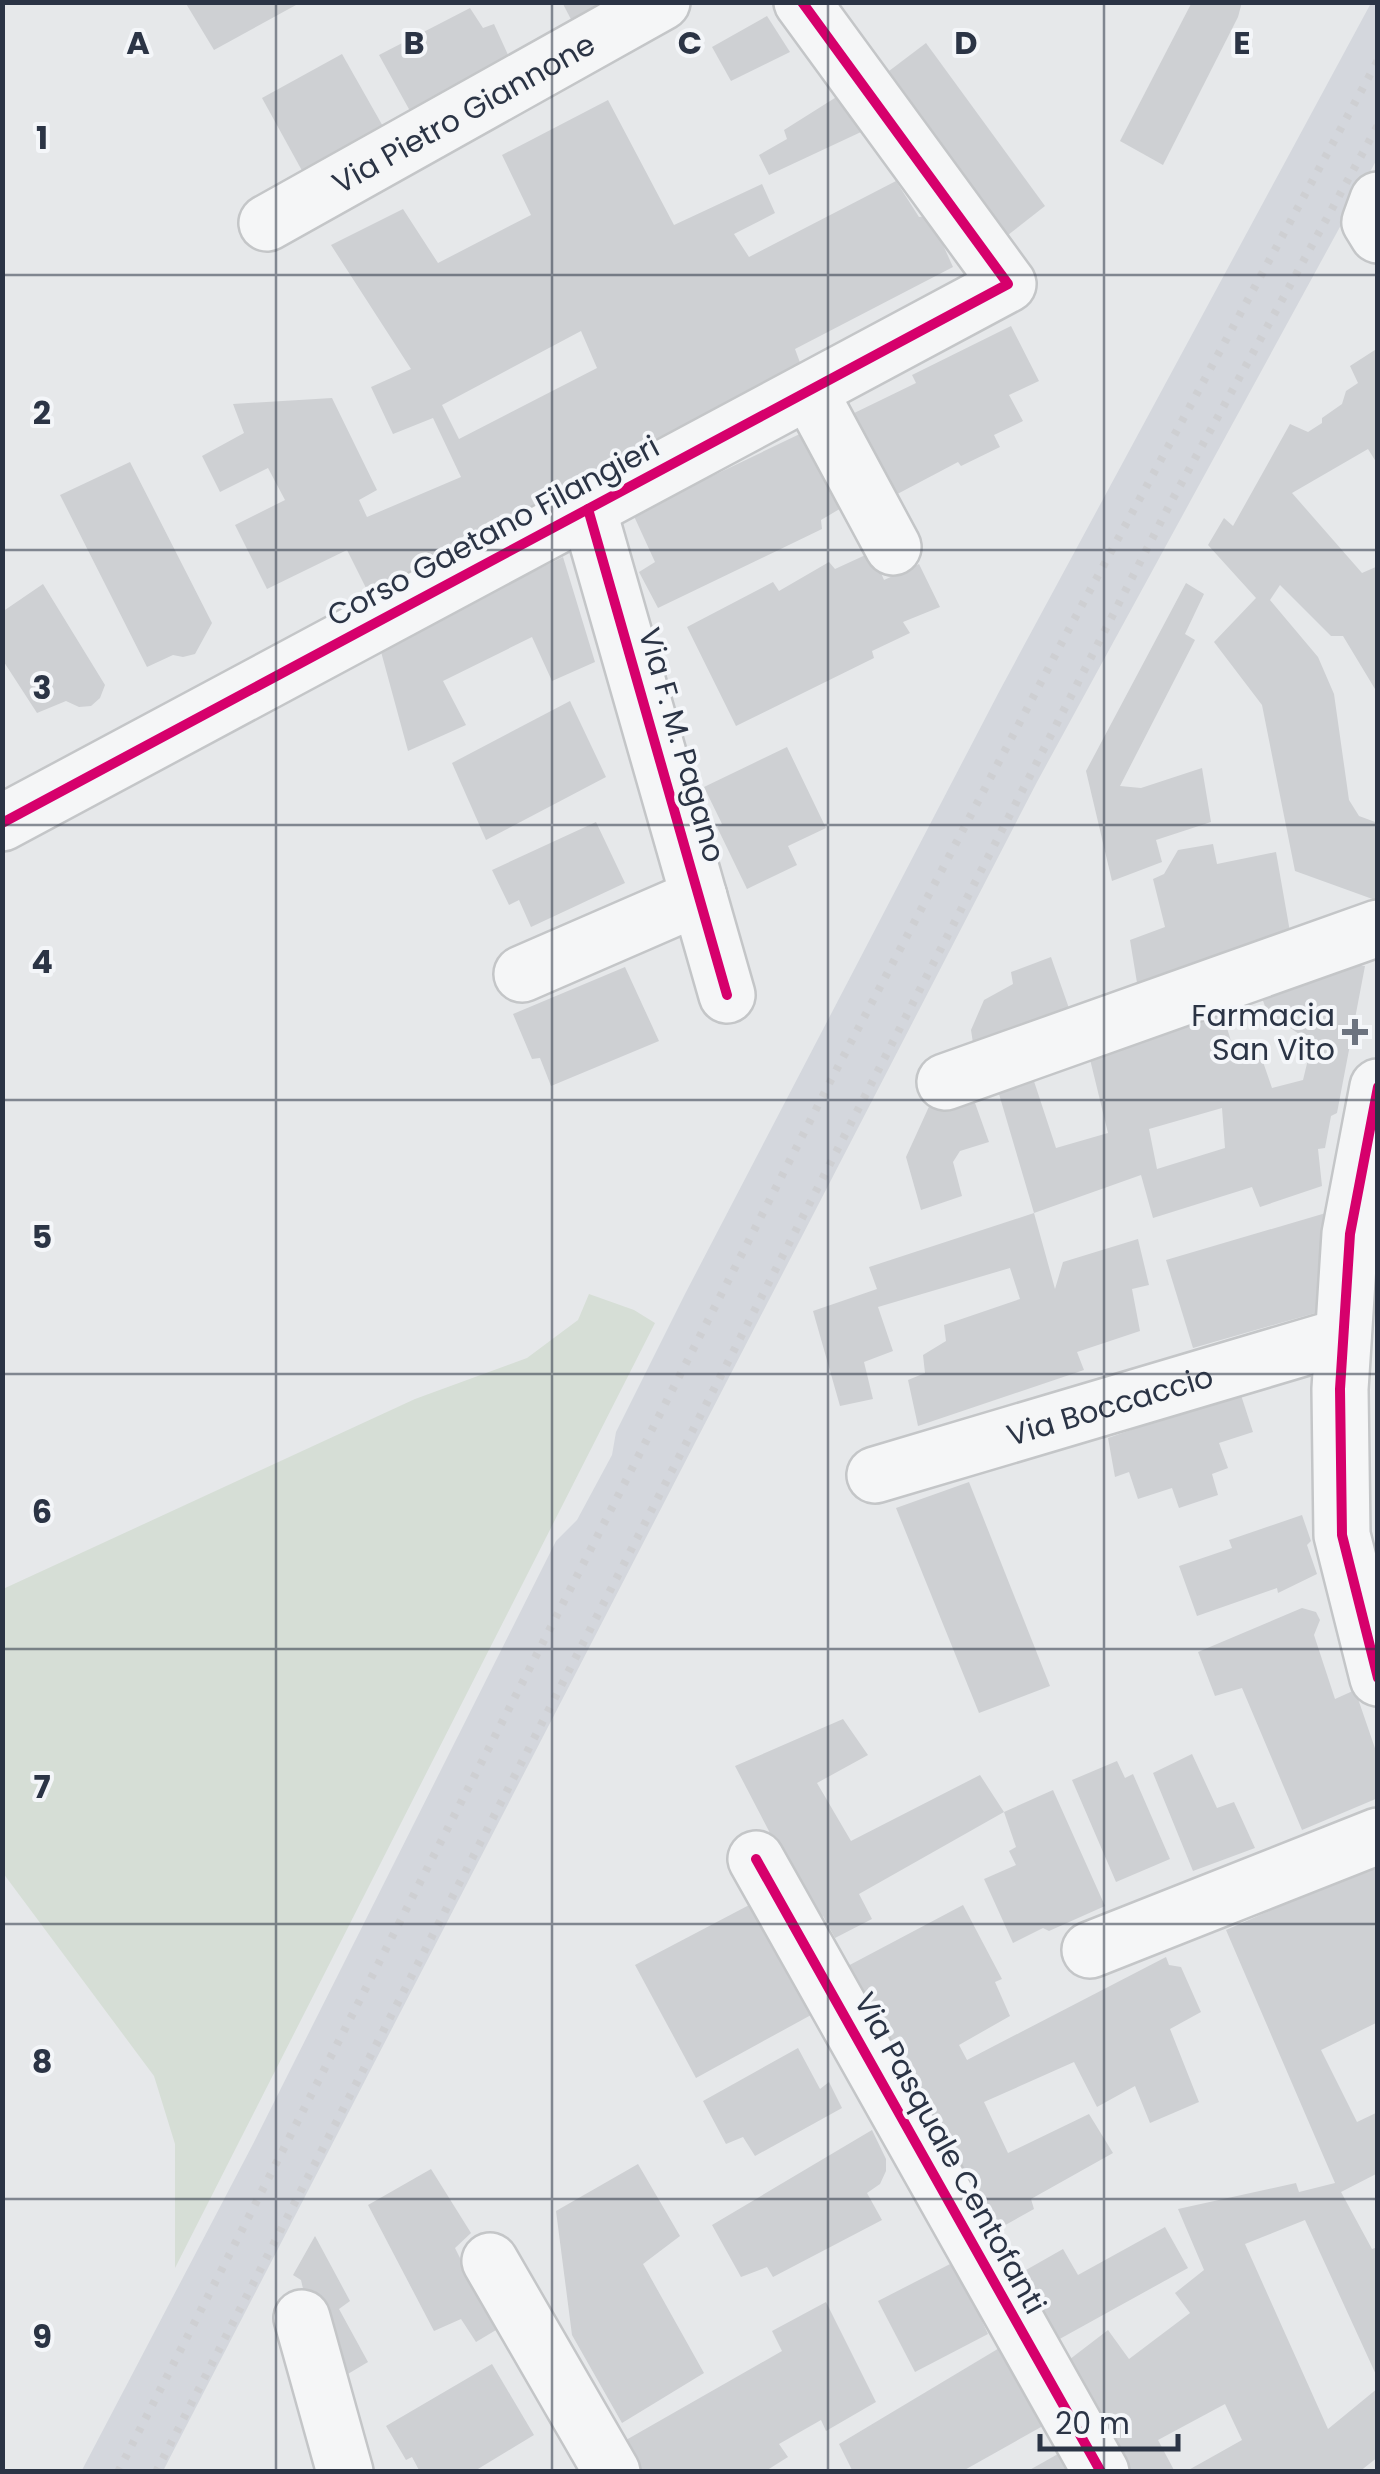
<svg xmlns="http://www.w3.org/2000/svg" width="1380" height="2474" viewBox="0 0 1380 2474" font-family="Poppins,sans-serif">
  <rect width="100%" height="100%" fill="#e6e8ea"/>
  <!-- built -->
  <polygon fill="#d4d7dd" points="1371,3 1377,3 1377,159 1037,782 163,2471 81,2472 253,2144 556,1541 577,1520 612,1455 616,1432 685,1294 1000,690"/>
  <!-- green -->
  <polygon fill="#d6ded6" points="589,1294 634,1310 655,1323 175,2268 175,2144 154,2076 3,1873 3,1589 415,1399 527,1358 578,1320"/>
  <!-- building -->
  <g fill="#ced0d3" fill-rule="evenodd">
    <polygon points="185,2 295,2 296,5 214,50"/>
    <polygon points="562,2 610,2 576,29"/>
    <polygon points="1192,2 1242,2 1238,17 1163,165 1120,141"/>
    <polygon points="470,8 483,28 494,24 518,77 420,129 379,55"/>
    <polygon points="767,16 790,52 731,81 712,47"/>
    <polygon points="926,43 1045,206 1008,235 889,71"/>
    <polygon points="342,54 389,137 311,187 262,98"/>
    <polygon points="838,96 861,132 769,175 759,155 787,139 784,130"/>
    <path d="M 608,100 L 674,225 L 762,184 L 775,213 L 734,234 L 749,257 L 896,181 L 919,217 L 930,216 L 953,267 L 795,349 L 802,368 L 639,450 L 644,458 L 370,596 L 347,550 L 267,589 L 235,525 L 285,500 L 268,468 L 220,492 L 202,456 L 244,433 L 233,404 L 332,398 L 377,490 L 359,500 L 367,517 L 461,477 L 433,418 L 393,434 L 371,387 L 411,369 L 331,245 L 403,209 L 438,263 L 531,215 L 502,155 ZM 581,331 L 597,368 L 459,439 L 442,405 Z"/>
    <polygon points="1011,326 1039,381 1009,395 1023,421 994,435 1000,447 961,466 958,462 886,500 846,417 916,383 912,375"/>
    <polygon points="1378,348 1378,465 1368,449 1292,493 1362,573 1378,566 1378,694 1343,636 1331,636 1280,585 1270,600 1318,657 1334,694 1349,800 1359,816 1378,823 1378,901 1295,871 1262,705 1214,642 1256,598 1208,545 1224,518 1233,526 1290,424 1308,432 1322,423 1322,418 1342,404 1346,391 1358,383 1350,366"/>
    <polygon points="806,431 843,507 821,520 822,529 658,608 639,572 655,562 633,514"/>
    <polygon points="130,462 212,623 195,654 183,657 173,655 147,667 60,495"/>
    <polygon points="872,552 884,580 919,564 940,607 903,622 910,633 872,651 874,658 736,726 687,627 773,582 779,591 829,562 835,569"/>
    <polygon points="563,557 595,662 552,681 532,637 443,681 466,725 408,751 380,648"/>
    <polygon points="1186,583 1204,594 1185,634 1195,640 1120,786 1141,788 1202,768 1211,822 1156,840 1162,862 1112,881 1086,771"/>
    <polygon points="43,584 105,685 100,698 91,706 79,707 66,701 37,713 2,659 2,612"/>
    <polygon points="570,701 606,777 486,840 452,763"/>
    <polygon points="787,747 826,828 788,846 797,865 747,889 717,827 722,824 704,787"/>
    <polygon points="596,822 625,883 531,927 519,900 509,905 492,870"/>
    <polygon points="1213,844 1217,864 1276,852 1293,949 1139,995 1130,940 1165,927 1153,879 1164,874 1178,850"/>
    <polygon points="1051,957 1071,1014 973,1043 971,1030 984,1000 1013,984 1011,972"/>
    <path d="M 1353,965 L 1365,966 L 1337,1113 L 1331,1116 L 1325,1148 L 1318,1149 L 1322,1186 L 1260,1207 L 1252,1187 L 1153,1218 L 1141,1175 L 1034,1213 L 994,1077 L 1028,1063 L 1056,1148 L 1108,1133 L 1087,1047 L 1220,1005 L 1238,1064 L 1262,1059 L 1272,1088 L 1303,1080 L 1312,1043 L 1286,1025 L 1273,1028 L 1262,998 ZM 1222,1108 L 1225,1148 L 1157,1169 L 1149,1129 Z"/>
    <polygon points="625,967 659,1041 551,1086 540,1058 532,1059 513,1014"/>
    <polygon points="970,1089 989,1142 960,1151 953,1162 962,1196 921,1210 906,1157 932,1100"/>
    <polygon points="1336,1210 1329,1309 1193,1348 1166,1260"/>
    <polygon points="1034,1213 1055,1289 1063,1262 1138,1239 1149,1285 1132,1289 1140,1331 1077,1352 1084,1370 918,1426 908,1380 925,1373 923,1355 946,1341 944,1325 1020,1299 1010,1268 878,1307 893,1351 864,1362 873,1399 840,1406 813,1311 877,1289 869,1267"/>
    <polygon points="1240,1392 1253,1432 1219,1443 1228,1468 1212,1474 1218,1495 1179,1508 1172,1488 1138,1499 1129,1472 1115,1477 1108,1438"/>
    <polygon points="969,1482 1050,1686 979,1713 896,1508"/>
    <polygon points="1302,1515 1311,1541 1307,1545 1317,1574 1278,1593 1277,1588 1197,1616 1179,1566 1232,1548 1229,1540"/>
    <polygon points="1302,1608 1316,1612 1320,1620 1314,1635 1335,1699 1355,1690 1378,1757 1378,1798 1302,1830 1242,1688 1215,1696 1198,1652"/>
    <polygon points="843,1719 868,1755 817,1783 851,1841 980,1775 1004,1812 859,1894 872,1919 835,1938 823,1916 815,1919 735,1766"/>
    <polygon points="1192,1754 1217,1808 1234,1802 1255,1848 1193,1871 1153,1773"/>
    <polygon points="1117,1761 1125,1778 1133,1774 1170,1859 1116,1882 1072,1780"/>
    <polygon points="1053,1790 1105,1906 1049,1931 1043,1928 1013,1943 984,1879 1016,1865 1009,1851 1016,1847 1004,1812"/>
    <polygon points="1378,1863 1378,2022 1321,2050 1357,2122 1378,2112 1378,2173 1341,2192 1372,2249 1378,2247 1378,2379 1305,2220 1245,2244 1328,2429 1378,2388 1378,2457 1359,2472 1185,2472 1242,2440 1225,2404 1158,2440 1175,2472 1121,2472 1061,2366 1108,2330 1129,2359 1190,2313 1175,2293 1204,2270 1178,2209 1296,2183 1299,2192 1335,2183 1226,1930"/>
    <polygon points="753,1903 811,2015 696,2078 635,1965"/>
    <polygon points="963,1905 1002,1979 995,1982 1010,2016 959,2045 967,2060 1166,1957 1169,1965 1181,1967 1201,2012 1170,2029 1199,2102 1150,2123 1135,2086 1097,2107 1074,2062 984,2102 1008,2153 1089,2114 1113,2153 1031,2199 1034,2209 991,2233 874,2011 864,2015 844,1968"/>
    <polygon points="798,2048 820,2089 829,2082 842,2108 755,2156 743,2137 726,2144 703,2101"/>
    <polygon points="872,2130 886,2159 886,2171 880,2184 867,2193 882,2220 773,2277 767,2267 741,2277 712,2225"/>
    <polygon points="638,2164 680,2236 643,2264 704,2373 622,2423 572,2335 556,2211"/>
    <polygon points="431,2169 471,2233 455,2248 496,2330 476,2342 461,2319 434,2331 368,2205"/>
    <polygon points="1165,2227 1188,2268 1056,2341 1019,2274 1063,2249 1078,2275"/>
    <polygon points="315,2236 350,2301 339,2309 368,2362 326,2387 301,2280 293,2275"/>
    <polygon points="954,2262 988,2334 915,2372 878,2301"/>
    <polygon points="826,2302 876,2402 826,2431 821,2420 779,2444 788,2457 764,2472 624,2472 612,2448 782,2351 772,2331"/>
    <polygon points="1001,2347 1050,2422 961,2472 853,2472 839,2444"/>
    <polygon points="492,2364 534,2435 473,2472 420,2472 412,2457 406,2460 386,2426"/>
    <polygon points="1065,2450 1075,2472 1026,2472"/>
  </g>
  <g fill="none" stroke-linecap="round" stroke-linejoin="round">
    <!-- minor casing -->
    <g stroke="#c4c6c8" stroke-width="60">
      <g id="minor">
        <polyline points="1378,200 1370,222 1378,235"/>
        <path id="s1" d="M 267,223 L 662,2"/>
        <polyline points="809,391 893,547"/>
        <polyline points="588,509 727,995"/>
        <polyline points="2,823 1008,284 802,2"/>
        <polyline points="522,974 699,897"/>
        <polyline points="945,1082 1378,928"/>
        <polyline points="1378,1087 1350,1234 1340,1389 1342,1535 1378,1678"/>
        <path id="s2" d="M 875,1475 L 1343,1336"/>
        <polyline points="756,1859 1101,2472"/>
        <polyline points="1090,1950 1378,1836"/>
        <polyline points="490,2261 612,2472"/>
        <polyline points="302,2318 345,2472"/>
      </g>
    </g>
    <!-- minor -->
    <use href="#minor" stroke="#f5f6f7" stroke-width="55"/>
    <!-- rail -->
    <g stroke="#cecfd2" stroke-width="8" stroke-dasharray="5 10" stroke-linecap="butt">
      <polyline points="118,2472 831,1080 1069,629 1378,60"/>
      <polyline points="156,2472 1170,504 1378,125"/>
    </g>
    <!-- cycleway casing -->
    <g stroke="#f4f6f9" stroke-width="16">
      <g id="cycleway">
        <polyline points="588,509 727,995"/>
        <polyline points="2,823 1008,284 802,2"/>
        <polyline points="1378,1087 1350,1234 1340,1389 1342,1535 1378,1678"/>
        <polyline points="756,1859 1101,2472"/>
      </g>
    </g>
    <!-- cycleway -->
    <use href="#cycleway" stroke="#d6006c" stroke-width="10"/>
  </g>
  <!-- grid -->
  <path fill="none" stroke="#2b3445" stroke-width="2.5" stroke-opacity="0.55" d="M 276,2 L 276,2472M 552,2 L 552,2472M 828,2 L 828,2472M 1104,2 L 1104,2472M 2,275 L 1378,275M 2,550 L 1378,550M 2,825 L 1378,825M 2,1100 L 1378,1100M 2,1374 L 1378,1374M 2,1649 L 1378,1649M 2,1924 L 1378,1924M 2,2199 L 1378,2199"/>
  <!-- markers -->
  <path fill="#6c737f" stroke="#f4f6f9" stroke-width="4" d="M1350 1017h10v10h10v10h-10v10h-10v-10h-10v-10h10z"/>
  <g text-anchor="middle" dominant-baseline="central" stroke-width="8" stroke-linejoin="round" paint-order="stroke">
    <!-- street labels -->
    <g font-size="30" fill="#2b3445" stroke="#f4f6f9">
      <text stroke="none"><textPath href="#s1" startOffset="225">Via Pietro Giannone</textPath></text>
      <text transform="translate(493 531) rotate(-28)">Corso Gaetano Filangieri</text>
      <text transform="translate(682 745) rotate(74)">Via F. M. Pagano</text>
      <text stroke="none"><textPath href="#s2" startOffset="245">Via Boccaccio</textPath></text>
      <text transform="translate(950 2153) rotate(61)">Via Pasquale Centofanti</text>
    </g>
    <!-- poi labels -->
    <g font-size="30" fill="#2b3445" stroke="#f4f6f9" text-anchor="end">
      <text x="1335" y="1015">Farmacia<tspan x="1335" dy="34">San Vito</tspan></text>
    </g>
  </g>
  <g font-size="32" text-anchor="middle" font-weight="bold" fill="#2b3445" stroke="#f4f6f9" stroke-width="8" stroke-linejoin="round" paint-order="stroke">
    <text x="138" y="54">A</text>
    <text x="414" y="54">B</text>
    <text x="690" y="54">C</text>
    <text x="966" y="54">D</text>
    <text x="1242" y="54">E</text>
    <text x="42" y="149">1</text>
    <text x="42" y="424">2</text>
    <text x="42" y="699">3</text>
    <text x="42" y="973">4</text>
    <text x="42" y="1248">5</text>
    <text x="42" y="1523">6</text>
    <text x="42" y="1798">7</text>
    <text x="42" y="2073">8</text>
    <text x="42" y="2348">9</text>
  </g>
  <!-- border -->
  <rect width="1380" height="2474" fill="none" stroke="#2b3445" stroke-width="10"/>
  <!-- scale -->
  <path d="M1040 2434v15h138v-15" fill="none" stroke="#2b3445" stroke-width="5"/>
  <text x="1055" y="2434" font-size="30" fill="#2b3445" stroke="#f4f6f9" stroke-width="8" paint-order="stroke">20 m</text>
</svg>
